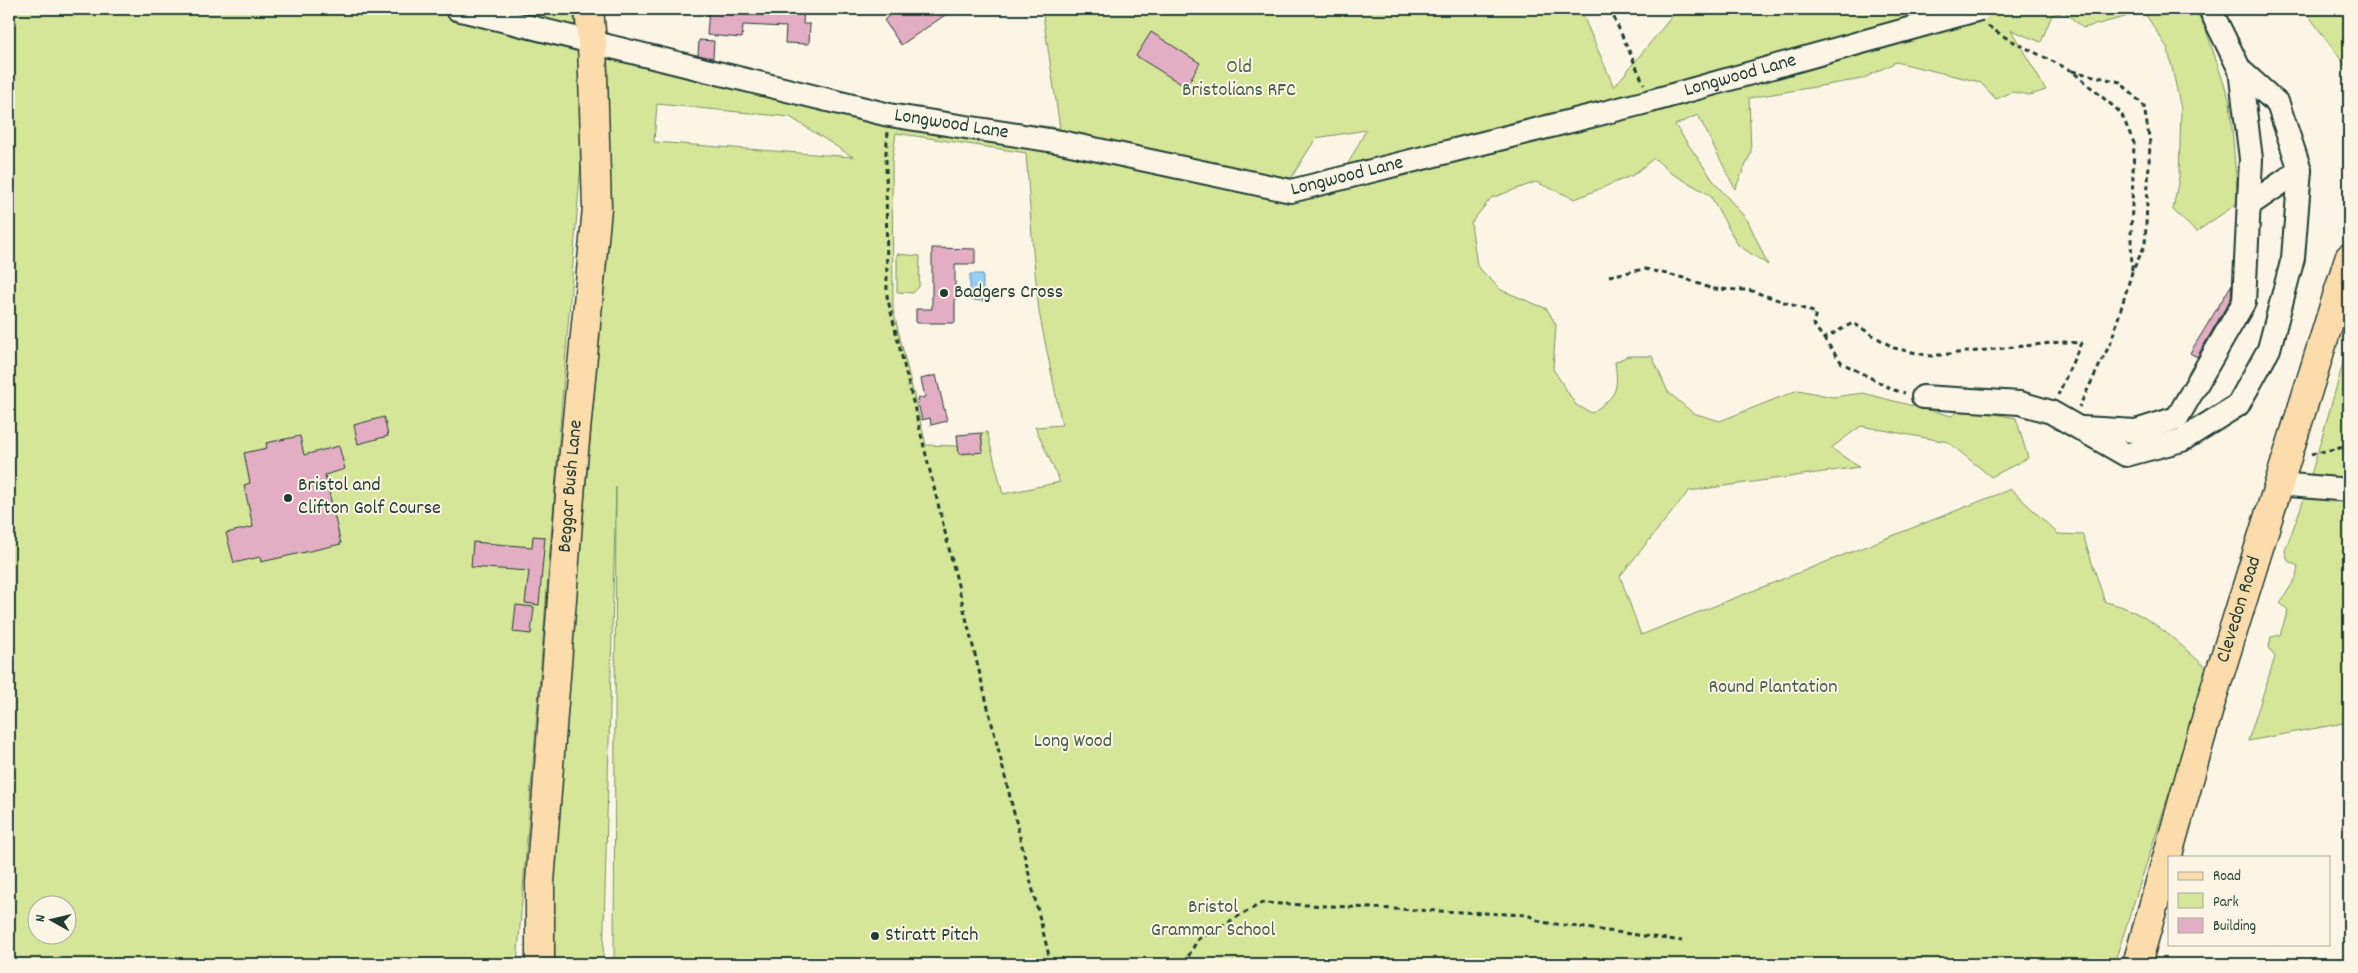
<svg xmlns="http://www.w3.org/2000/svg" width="2358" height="973" viewBox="0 0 2358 973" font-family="Dekko,sans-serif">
  <rect width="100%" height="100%" fill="#fcf5e5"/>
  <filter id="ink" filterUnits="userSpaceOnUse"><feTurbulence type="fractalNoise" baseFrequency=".02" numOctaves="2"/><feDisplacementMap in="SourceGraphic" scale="10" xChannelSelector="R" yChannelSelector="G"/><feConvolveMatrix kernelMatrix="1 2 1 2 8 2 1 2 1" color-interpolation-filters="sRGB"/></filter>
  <g filter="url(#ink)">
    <!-- green -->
    <g fill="#d5e699" stroke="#7a9266" fill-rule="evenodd">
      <path d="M 9,9 L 573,9 L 585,113 L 517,964 L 9,964 ZM 38,906 L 68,906 L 68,936 L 38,936 Z"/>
      <path d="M 1042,9 L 1580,9 L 1614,87 L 1678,9 L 2195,9 L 2205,27 L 2230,102 L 2238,203 L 2196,232 L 2173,210 L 2179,177 L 2181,109 L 2168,49 L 2144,12 L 2083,28 L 2065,12 L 2052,15 L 2041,42 L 2011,30 L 2046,90 L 2030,95 L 2012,92 L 1996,99 L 1980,82 L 1896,62 L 1862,79 L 1749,98 L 1751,153 L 1735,189 L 1698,115 L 1675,125 L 1715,183 L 1748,221 L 1768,265 L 1738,245 L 1710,195 L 1671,173 L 1654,158 L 1633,175 L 1575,199 L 1536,182 L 1491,198 L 1471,223 L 1477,266 L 1501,290 L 1547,309 L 1556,325 L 1553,369 L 1576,405 L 1592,413 C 1616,395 1619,393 1615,362 L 1628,356 L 1652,356 L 1668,392 L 1693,413 L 1720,421 L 1798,390 L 1833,397 L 1863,393 L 1952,416 L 1963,408 L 2016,418 L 2028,458 L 1991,477 L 1948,442 L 1861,426 L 1831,448 L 1859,467 L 1689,491 L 1620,576 L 1641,635 L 2011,489 L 2058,534 L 2083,535 L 2105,602 C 2147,610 2178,643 2209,670 L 2114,964 L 614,964 L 616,487 L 603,964 L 543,964 L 562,737 L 594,399 L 606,196 L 607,40 L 865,105 L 1060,128 ZM 657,104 L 790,117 L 853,157 L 654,142 ZM 1366,130 L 1333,192 L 1278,199 L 1316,138 ZM 896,133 L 1026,153 L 1033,251 L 1039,312 L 1062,425 L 1035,427 L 1060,482 L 1003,494 L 987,432 L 981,433 L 983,452 L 959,454 L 958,446 L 926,445 L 893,309 L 892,161 Z"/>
      <polygon points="2304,9 2349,9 2349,71"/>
      <polygon points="897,254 920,256 919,287 913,293 897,292"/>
      <polygon points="2349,343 2349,722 2248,741 2275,657 2269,647 2271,637 2280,635 2288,610 2280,603 2296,578 2298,566 2288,561 2285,551 2304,499"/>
    </g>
    <!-- water -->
    <polygon fill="#97cff6" stroke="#6795a8" points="970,274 983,274 983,301 970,300"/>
    <!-- building -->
    <g fill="#e3adc4" stroke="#1f3d34">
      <polygon points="709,9 804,9 803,24 810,24 809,44 785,43 786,27 743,25 742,38 707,35"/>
      <polygon points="884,9 954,9 901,45 884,20 889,16"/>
      <polygon points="1151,32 1200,63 1186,87 1136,56"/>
      <polygon points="699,40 714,41 713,58 698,55"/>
      <polygon points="932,248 975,249 975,264 955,264 955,323 916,323 916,309 932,309"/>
      <polygon points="2232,284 2231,298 2197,357 2190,353"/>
      <polygon points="936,375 947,421 931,425 930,418 922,420 917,399 925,397 921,379"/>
      <polygon points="384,417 388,436 358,444 354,425"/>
      <polygon points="981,433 983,452 959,454 957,435"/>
      <polygon points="300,436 304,455 339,446 345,469 325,475 341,544 261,562 260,557 234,563 226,533 253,527 244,485 250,483 244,453 267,448 266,443"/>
      <polygon points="533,536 545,537 539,605 525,603 529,571 471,567 473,542 532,547"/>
      <polygon points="516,605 534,607 531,634 513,632"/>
    </g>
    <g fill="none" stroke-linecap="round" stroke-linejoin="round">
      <!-- minor casing -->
      <g stroke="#1f3d34" stroke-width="26">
        <g id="minor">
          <path id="s1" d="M 457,9 L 889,115 L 1061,142 L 1291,191 L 1651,101 L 1948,18"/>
          <polyline points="2249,205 2300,170"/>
          <polyline points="1923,397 2020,403 2051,412 2126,455 2182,440 2238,405 2269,349 2293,258 2300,170 2278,104 2240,70"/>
          <polyline points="2083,428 2136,431 2177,418 2244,302 2251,159 2240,70 2210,9"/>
          <polyline points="2279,484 2349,490"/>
        </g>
      </g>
      <!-- major casing -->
      <g stroke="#1f3d34" stroke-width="31">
        <g id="major">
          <path id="s2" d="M 540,964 L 540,882 L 571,483 L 597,208 L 592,42 L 589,9"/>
          <path id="s3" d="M 2137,964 L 2210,705 L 2349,258"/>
        </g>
      </g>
      <!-- path -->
      <g stroke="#1f3d34" stroke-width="3" stroke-dasharray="5 4" stroke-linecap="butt">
        <polyline points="1610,9 1644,84"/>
        <polyline points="1988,26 2008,39 2072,71 2121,113 2134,143 2131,236 2132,271"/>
        <polyline points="2072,71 2120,82 2144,106 2150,143 2145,245 2132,272 2111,342 2079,407"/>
        <polyline points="888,132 886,152 887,296 1051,964"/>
        <polyline points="1609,276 1645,269 1684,278 1712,289 1749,290 1816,313 1813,324 1842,363 1894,390 1905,393"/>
        <polyline points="1823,339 1853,323 1894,348 1930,356 2061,342 2081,343 2058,395"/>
        <polyline points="2311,454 2349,446"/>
        <polyline points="1184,964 1198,939 1262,903 1528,915 1541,922 1682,941"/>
      </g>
      <!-- minor -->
      <use href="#minor" stroke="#fcf5e5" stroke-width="22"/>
      <!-- major -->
      <use href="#major" stroke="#fddcac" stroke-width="28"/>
      <!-- minor-bridge casing -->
      <g stroke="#1f3d34" stroke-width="26" stroke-linecap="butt">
        <polyline id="minor-bridge" points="1948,18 1980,9"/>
      </g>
      <!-- minor-bridge -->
      <use href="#minor-bridge" stroke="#fcf5e5" stroke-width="22"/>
    </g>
  </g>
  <!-- markers -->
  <g fill="#1f3d34" stroke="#fcf5e5" stroke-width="2">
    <circle cx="944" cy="293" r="5"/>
    <circle cx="288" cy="498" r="5"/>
    <circle cx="875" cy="936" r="5"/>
  </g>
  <g text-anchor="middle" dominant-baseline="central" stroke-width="4" stroke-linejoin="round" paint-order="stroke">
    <!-- park labels -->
    <g font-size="20" fill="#435f48" stroke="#fcf5e5">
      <text x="1239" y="68">Old<tspan x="1239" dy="23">Bristolians RFC</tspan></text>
      <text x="1773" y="688">Round Plantation</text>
      <text x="1073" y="742">Long Wood</text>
      <text x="1213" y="908">Bristol<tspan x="1213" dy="23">Grammar School</tspan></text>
    </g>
    <!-- street labels -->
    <g font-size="20" fill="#1f3d34" stroke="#fcf5e5">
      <text stroke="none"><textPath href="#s1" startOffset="1318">Longwood Lane</textPath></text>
      <text stroke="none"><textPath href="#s1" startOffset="508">Longwood Lane</textPath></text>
      <text stroke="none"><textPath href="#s1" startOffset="912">Longwood Lane</textPath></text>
      <text stroke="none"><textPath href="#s2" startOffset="479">Beggar Bush Lane</textPath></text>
      <text stroke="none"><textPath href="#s3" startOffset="369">Clevedon Road</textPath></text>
    </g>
    <!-- poi labels -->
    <g font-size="20" fill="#1f3d34" stroke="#fcf5e5" text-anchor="start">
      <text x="954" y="293">Badgers Cross</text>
      <text x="298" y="486">Bristol and<tspan x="298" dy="23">Clifton Golf Course</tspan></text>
      <text x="885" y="936">Stiratt Pitch</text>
    </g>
  </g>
  <!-- margin -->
  <rect width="2358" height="973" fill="none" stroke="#fcf5e5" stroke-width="30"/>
  <rect x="15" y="15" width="2328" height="943" fill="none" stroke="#1f3d34" stroke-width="2" filter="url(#ink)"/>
  <!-- legend -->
  <rect x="2168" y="856" width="162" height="90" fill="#fcf5e5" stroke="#a4ab9e"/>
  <rect x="2178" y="872" width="25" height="8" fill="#fddcac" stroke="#a4ab9e"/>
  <text x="2213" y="880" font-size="15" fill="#1f3d34">Road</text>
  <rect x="2178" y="893" width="25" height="15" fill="#d5e699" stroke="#a4ab9e"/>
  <text x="2213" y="906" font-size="15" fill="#1f3d34">Park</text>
  <rect x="2178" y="918" width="25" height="15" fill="#e3adc4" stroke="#a4ab9e"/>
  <text x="2213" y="930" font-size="15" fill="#1f3d34">Building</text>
  <!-- north arrow -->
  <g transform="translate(52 920) rotate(278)"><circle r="24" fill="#fcf5e5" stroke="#a4ab9e"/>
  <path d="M0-4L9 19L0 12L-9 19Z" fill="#1f3d34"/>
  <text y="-8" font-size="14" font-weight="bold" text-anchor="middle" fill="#1f3d34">N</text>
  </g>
</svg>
